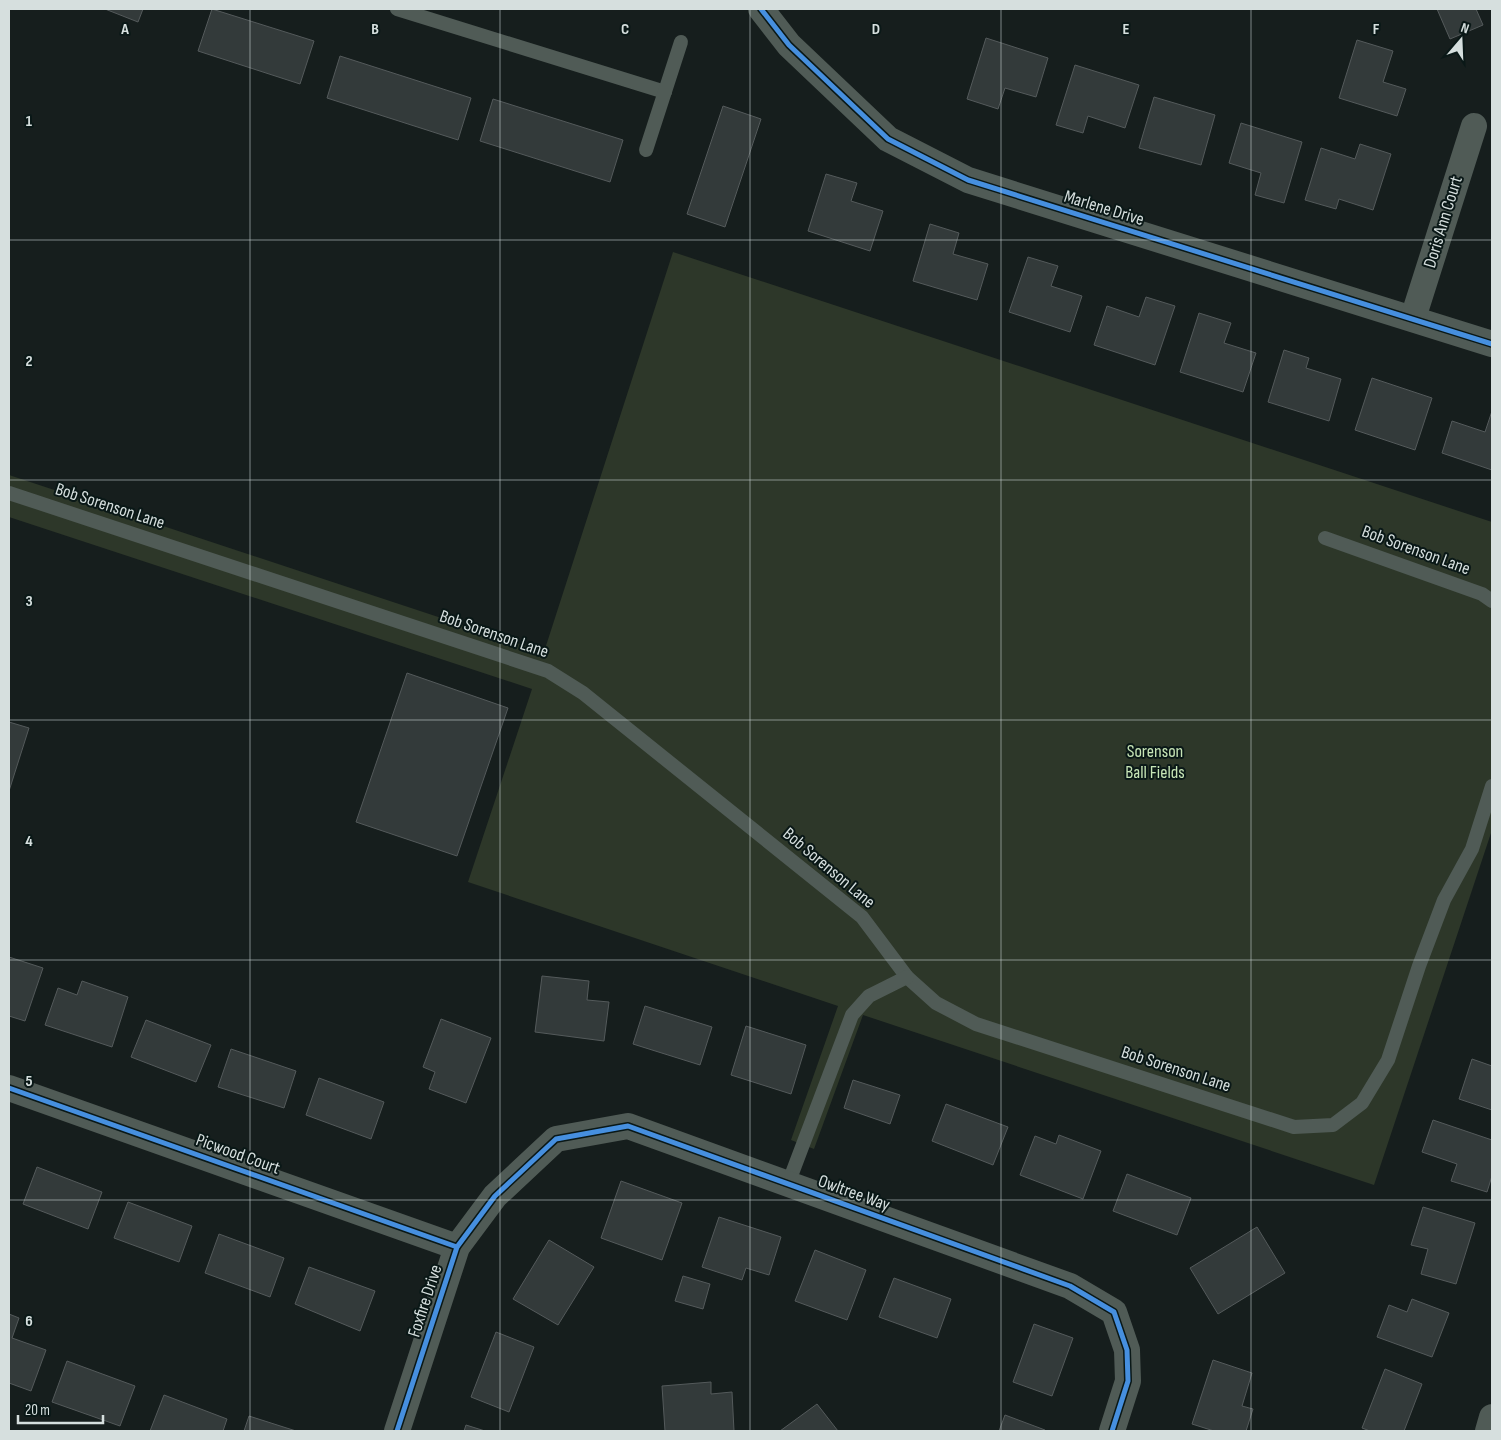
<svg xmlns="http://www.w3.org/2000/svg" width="1501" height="1440" viewBox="0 0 1501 1440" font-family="'Sofia Sans Condensed',sans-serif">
  <rect width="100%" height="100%" fill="#161e1d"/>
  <!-- green -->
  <polygon fill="#2d3729" points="673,252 1492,522 1492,830 1374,1185 863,1015 814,1149 791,1140 838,1006 468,882 532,689 9,517 9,475 544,652"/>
  <!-- building -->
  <g fill="#333a3a" stroke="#545a5b">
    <polygon points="105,9 143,9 138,22"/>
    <polygon points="212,9 314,41 300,84 198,51"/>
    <polygon points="1437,9 1476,9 1483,25 1450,39"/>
    <polygon points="986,38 1048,58 1036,97 1005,88 998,109 967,99"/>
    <polygon points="1357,40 1393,51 1383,82 1406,89 1397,116 1339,98"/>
    <polygon points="340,56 471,98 458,140 327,98"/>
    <polygon points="1075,65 1139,85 1125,128 1088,116 1083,133 1056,125"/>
    <polygon points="1154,97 1215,115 1201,165 1139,148"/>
    <polygon points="493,99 623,140 610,182 480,141"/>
    <polygon points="723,106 761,119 725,227 687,214"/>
    <polygon points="1241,123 1302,142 1284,203 1255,195 1261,173 1229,163"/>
    <polygon points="1360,144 1391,154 1373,210 1339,199 1336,209 1305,200 1321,148 1355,159"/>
    <polygon points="826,174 857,183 851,201 883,211 870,251 808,231"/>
    <polygon points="930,224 959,233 953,254 988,264 977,300 913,281"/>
    <polygon points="1028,257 1058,266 1051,286 1082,296 1070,332 1009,312"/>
    <polygon points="1146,297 1175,306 1155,365 1094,345 1107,306 1139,317"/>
    <polygon points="1199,313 1231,323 1224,343 1256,353 1243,392 1180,372"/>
    <polygon points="1284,350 1309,358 1306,368 1341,379 1329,421 1268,402"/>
    <polygon points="1372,378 1432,398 1415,450 1355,430"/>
    <polygon points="1492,411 1492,470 1442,453 1452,421 1485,432"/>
    <polygon points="407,673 508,708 457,856 356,822"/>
    <polygon points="9,722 29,728 9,791"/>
    <polygon points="9,957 43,968 25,1021 9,1016"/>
    <polygon points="542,976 589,981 587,1000 609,1002 604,1041 535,1032"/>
    <polygon points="82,981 128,997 112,1047 45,1025 58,988 77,995"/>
    <polygon points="645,1006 712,1027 700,1065 633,1044"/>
    <polygon points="441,1019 491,1038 466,1103 429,1089 435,1072 423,1067"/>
    <polygon points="146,1020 211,1045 196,1082 131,1057"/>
    <polygon points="746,1026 806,1045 791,1094 731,1075"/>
    <polygon points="231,1049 296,1071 284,1108 218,1087"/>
    <polygon points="1472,1059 1492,1066 1492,1110 1459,1099"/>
    <polygon points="319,1078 384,1102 371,1139 306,1115"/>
    <polygon points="853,1080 900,1095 890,1124 844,1108"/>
    <polygon points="946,1104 1008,1127 993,1165 932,1141"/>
    <polygon points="1433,1120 1492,1140 1492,1176 1487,1192 1451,1181 1457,1164 1422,1152"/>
    <polygon points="1059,1135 1101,1151 1083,1199 1020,1175 1035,1136 1056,1144"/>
    <polygon points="37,1167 102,1192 88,1229 23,1204"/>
    <polygon points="1127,1174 1191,1198 1177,1235 1113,1211"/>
    <polygon points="621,1181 682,1203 662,1260 601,1238"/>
    <polygon points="128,1202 192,1226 179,1262 114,1238"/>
    <polygon points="1423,1207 1475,1223 1456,1284 1421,1274 1428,1249 1411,1245"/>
    <polygon points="719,1217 781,1237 769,1275 746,1268 742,1280 702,1267"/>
    <polygon points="1257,1227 1285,1273 1218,1314 1190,1268"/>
    <polygon points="219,1234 284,1258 270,1297 205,1273"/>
    <polygon points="549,1240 594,1267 558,1325 513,1299"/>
    <polygon points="815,1250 866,1270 847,1320 795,1301"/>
    <polygon points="309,1267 375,1291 360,1331 295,1304"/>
    <polygon points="683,1276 710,1284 703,1309 675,1301"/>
    <polygon points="894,1278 951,1299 937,1338 879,1317"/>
    <polygon points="1412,1299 1449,1313 1432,1357 1377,1337 1389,1305 1407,1312"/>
    <polygon points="9,1314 19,1318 12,1338 46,1350 31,1391 9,1383"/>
    <polygon points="1034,1324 1073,1338 1052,1396 1013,1382"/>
    <polygon points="496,1332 534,1347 509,1412 471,1397"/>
    <polygon points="1213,1360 1252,1373 1242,1406 1253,1409 1246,1431 1214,1431 1192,1424"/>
    <polygon points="67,1361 135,1386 120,1426 52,1402"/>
    <polygon points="1385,1369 1422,1384 1404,1431 1370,1431 1362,1428"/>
    <polygon points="711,1382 711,1394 732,1392 734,1431 665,1431 662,1386"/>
    <polygon points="164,1395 227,1419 223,1431 150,1431"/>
    <polygon points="817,1404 838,1431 780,1431"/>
    <polygon points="1005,1415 1045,1430 1045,1431 999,1431"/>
    <polygon points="249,1416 296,1431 244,1431"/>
    <polygon points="466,1425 485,1431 464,1431"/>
  </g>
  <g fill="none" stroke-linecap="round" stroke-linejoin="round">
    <!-- lane -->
    <g stroke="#505b56" stroke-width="14">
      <polyline points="397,9 665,92"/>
      <polyline points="646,150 681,42"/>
      <polyline points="9,493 548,671 583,693 862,917 907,977 936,1003 976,1024 1294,1127 1333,1125 1362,1103 1388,1060 1419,966 1444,900 1472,849 1492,786"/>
      <polyline points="1325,538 1482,594 1492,601"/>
      <polyline points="788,1184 852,1015 869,996 907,977"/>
    </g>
    <!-- street -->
    <g stroke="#505b56" stroke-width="26">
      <polyline points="761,9 789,45 888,139 968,180 1492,344"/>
      <polyline points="1413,318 1474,126"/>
      <polyline points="9,1088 457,1247"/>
      <polyline points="397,1431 457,1247 495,1196 556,1139 628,1126 1070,1286 1114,1312 1127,1350 1128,1381 1112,1431"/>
      <polyline points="1488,1431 1492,1417"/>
    </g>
    <!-- cycleway casing -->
    <g stroke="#0a1817" stroke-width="8">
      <g id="cycleway">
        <polyline points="761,9 789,45 888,139 968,180 1492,344"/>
        <polyline points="9,1088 457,1247"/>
        <polyline points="397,1431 457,1247 495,1196 556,1139 628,1126 1070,1286 1114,1312 1127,1350 1128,1381 1112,1431"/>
      </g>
    </g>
    <!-- cycleway -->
    <use href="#cycleway" stroke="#468fdf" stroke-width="5"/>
  </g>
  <!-- grid -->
  <path fill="none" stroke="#d6dfde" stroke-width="1" stroke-opacity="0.55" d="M 250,9 L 250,1431M 500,9 L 500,1431M 750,9 L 750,1431M 1001,9 L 1001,1431M 1251,9 L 1251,1431M 9,240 L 1492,240M 9,480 L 1492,480M 9,720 L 1492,720M 9,960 L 1492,960M 9,1200 L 1492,1200"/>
  <g text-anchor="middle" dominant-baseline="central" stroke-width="4" stroke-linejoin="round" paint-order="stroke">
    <!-- street labels -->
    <g font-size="18" fill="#d6dfde" stroke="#0a1817">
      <text transform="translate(1104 208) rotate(17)">Marlene Drive</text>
      <text transform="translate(1443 222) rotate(-73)">Doris Ann Court</text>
      <text transform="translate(110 506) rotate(18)">Bob Sorenson Lane</text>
      <text transform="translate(1416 550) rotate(20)">Bob Sorenson Lane</text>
      <text transform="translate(494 634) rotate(19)">Bob Sorenson Lane</text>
      <text transform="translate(829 868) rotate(40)">Bob Sorenson Lane</text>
      <text transform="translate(1176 1069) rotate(18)">Bob Sorenson Lane</text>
      <text transform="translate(238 1154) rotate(20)">Picwood Court</text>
      <text transform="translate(854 1193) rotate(20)">Owltree Way</text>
      <text transform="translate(425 1301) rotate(-72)">Foxfire Drive</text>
    </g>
    <!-- park labels -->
    <g font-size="18" fill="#c7e5b6" stroke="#0a1817">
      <text x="1155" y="751">Sorenson<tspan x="1155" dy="21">Ball Fields</tspan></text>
    </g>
  </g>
  <g font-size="16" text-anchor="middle" font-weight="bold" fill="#d6dfde" stroke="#0a1817" stroke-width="4" stroke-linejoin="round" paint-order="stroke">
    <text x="125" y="34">A</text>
    <text x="375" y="34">B</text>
    <text x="625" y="34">C</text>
    <text x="876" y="34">D</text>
    <text x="1126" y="34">E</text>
    <text x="1376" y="34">F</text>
    <text x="29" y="126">1</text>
    <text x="29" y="366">2</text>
    <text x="29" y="606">3</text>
    <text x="29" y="846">4</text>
    <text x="29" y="1086">5</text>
    <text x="29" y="1326">6</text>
  </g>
  <!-- border -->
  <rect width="1501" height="1440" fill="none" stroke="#d6dfde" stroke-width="20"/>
  <!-- north arrow -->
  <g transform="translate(1461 40) rotate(19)" stroke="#0a1817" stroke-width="4" paint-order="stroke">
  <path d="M0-4L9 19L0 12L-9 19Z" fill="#d6dfde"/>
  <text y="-8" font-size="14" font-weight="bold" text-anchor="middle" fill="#d6dfde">N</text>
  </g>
  <!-- scale -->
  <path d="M18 1415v8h85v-8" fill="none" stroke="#d6dfde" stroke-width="2.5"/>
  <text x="25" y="1415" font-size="15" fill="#d6dfde" stroke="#0a1817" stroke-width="4" paint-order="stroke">20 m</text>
</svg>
